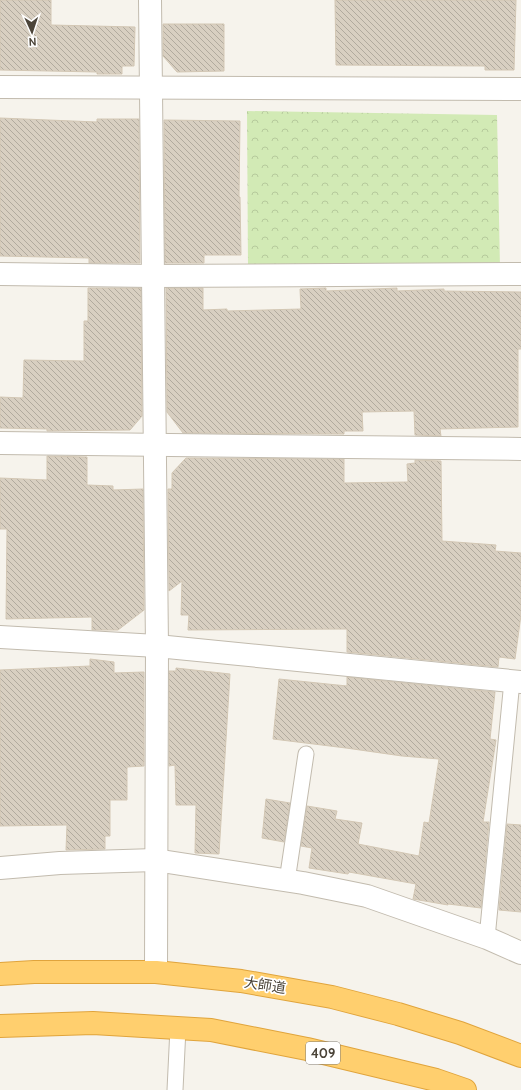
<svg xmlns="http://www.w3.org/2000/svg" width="521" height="1090" viewBox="0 0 521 1090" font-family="Cabin,'Noto Sans JP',sans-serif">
  <defs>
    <pattern id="park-crowns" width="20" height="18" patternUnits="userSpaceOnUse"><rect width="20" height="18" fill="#d2eab5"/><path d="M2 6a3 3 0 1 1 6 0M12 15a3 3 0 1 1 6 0" fill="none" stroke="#b6ca9c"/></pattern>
    <pattern id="building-back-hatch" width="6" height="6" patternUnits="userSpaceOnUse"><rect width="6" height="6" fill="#d8cfc1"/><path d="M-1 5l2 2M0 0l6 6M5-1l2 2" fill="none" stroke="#b1aa9e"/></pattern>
  </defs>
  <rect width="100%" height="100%" fill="#f6f3ec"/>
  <!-- park -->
  <polygon fill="url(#park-crowns)" points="247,111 497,115 500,268 248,266"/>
  <!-- building -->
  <g fill="url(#building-back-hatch)" stroke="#d3c7b4">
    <polygon points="0,0 51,0 51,25 135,27 134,66 122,66 122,74 97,74 97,72 0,70"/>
    <polygon points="335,0 516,0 514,70 485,70 485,66 336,65"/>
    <polygon points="163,24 224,24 224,71 177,72 163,56"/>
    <polygon points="0,118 97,122 97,119 139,119 140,263 89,263 89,258 0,256"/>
    <polygon points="164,120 240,121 239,197 240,197 241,255 204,255 204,263 165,263"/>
    <polygon points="88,288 141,288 142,416 130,430 47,431 47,429 0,428 0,397 23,398 24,360 84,361 84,321 88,321"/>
    <polygon points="166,288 203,288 203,310 227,309 227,311 301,309 300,289 326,288 326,291 397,288 397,291 444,289 444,291 521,292 521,349 518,349 518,427 440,429 441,436 415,435 414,411 362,412 363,431 344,431 344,434 183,433 167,412"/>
    <polygon points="47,456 87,457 87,485 113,486 113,490 143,489 144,610 118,630 92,630 92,617 6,619 7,529 0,529 0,478 47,480"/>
    <polygon points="186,458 344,459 344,483 408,482 407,464 415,463 415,460 441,461 442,541 496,545 495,551 521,553 521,615 515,659 499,657 498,667 347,652 347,629 188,630 189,615 181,615 182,581 169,591 168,489 172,489 172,473"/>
    <polygon points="90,659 114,662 114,673 144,672 144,766 127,767 127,800 110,800 110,836 105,836 105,849 66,850 67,825 0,826 0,670 90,666"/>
    <polygon points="176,668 230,674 219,854 195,853 196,805 176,805 175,765 169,766 169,671 176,671"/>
    <polygon points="347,677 495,692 490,739 496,740 483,822 489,822 481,908 448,904 448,905 413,899 416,884 349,872 348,874 309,868 312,848 301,846 307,806 337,811 335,819 362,823 358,844 419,856 424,822 429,823 439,759 402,756 346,748 273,739 279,679 347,686"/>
    <polygon points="266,799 290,803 284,842 262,838"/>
    <polygon points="507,824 521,825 521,912 499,910"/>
  </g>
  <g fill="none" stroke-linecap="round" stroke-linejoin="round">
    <!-- lane casing -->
    <g stroke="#c2bbae" stroke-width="17">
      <g id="lane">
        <polyline points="287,881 306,754"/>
        <polyline points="487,938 512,681"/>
        <polyline points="175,1090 178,1028"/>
      </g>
    </g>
    <!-- street casing -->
    <g stroke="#c2bbae" stroke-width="24">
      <g id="street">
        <polyline points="150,0 157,646 156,972"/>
        <polyline points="0,87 521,89"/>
        <polyline points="0,274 153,276 521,274"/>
        <polyline points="0,443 521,449"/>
        <polyline points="0,637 157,646 521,682"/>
        <polyline points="0,868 60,863 155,860 303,883 367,896 487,938 521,953"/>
      </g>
    </g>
    <!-- highway casing -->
    <g stroke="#e0a43c" stroke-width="24">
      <g id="highway">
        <polyline points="0,974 34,972 156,972 241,981 332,997 398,1014 460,1033 521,1056"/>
        <polyline points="0,1026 93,1023 211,1030 307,1049 436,1080 465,1090"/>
      </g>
    </g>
    <!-- lane -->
    <use href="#lane" stroke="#fff" stroke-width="15"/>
    <!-- street -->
    <use href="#street" stroke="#fff" stroke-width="22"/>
    <!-- highway -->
    <use href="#highway" stroke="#ffcf6e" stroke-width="22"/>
  </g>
  <g text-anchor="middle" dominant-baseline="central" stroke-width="3.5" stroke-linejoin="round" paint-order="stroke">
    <!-- shield labels -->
    <rect fill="#fff" stroke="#817c74" stroke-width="1" x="306" y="1042" width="34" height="22" rx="3"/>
    <g font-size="13" font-weight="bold" fill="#4b4439">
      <text x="323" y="1053">409</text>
    </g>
    <!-- street labels -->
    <g font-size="14" fill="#4b4439" stroke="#fff">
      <text transform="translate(265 985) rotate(9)">大師道</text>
    </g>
  </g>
  <!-- north arrow -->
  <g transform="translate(32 32) rotate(177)" stroke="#ffffff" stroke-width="3" paint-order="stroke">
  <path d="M0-3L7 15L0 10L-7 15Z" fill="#4b4439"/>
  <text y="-6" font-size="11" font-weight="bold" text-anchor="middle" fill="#4b4439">N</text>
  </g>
</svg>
